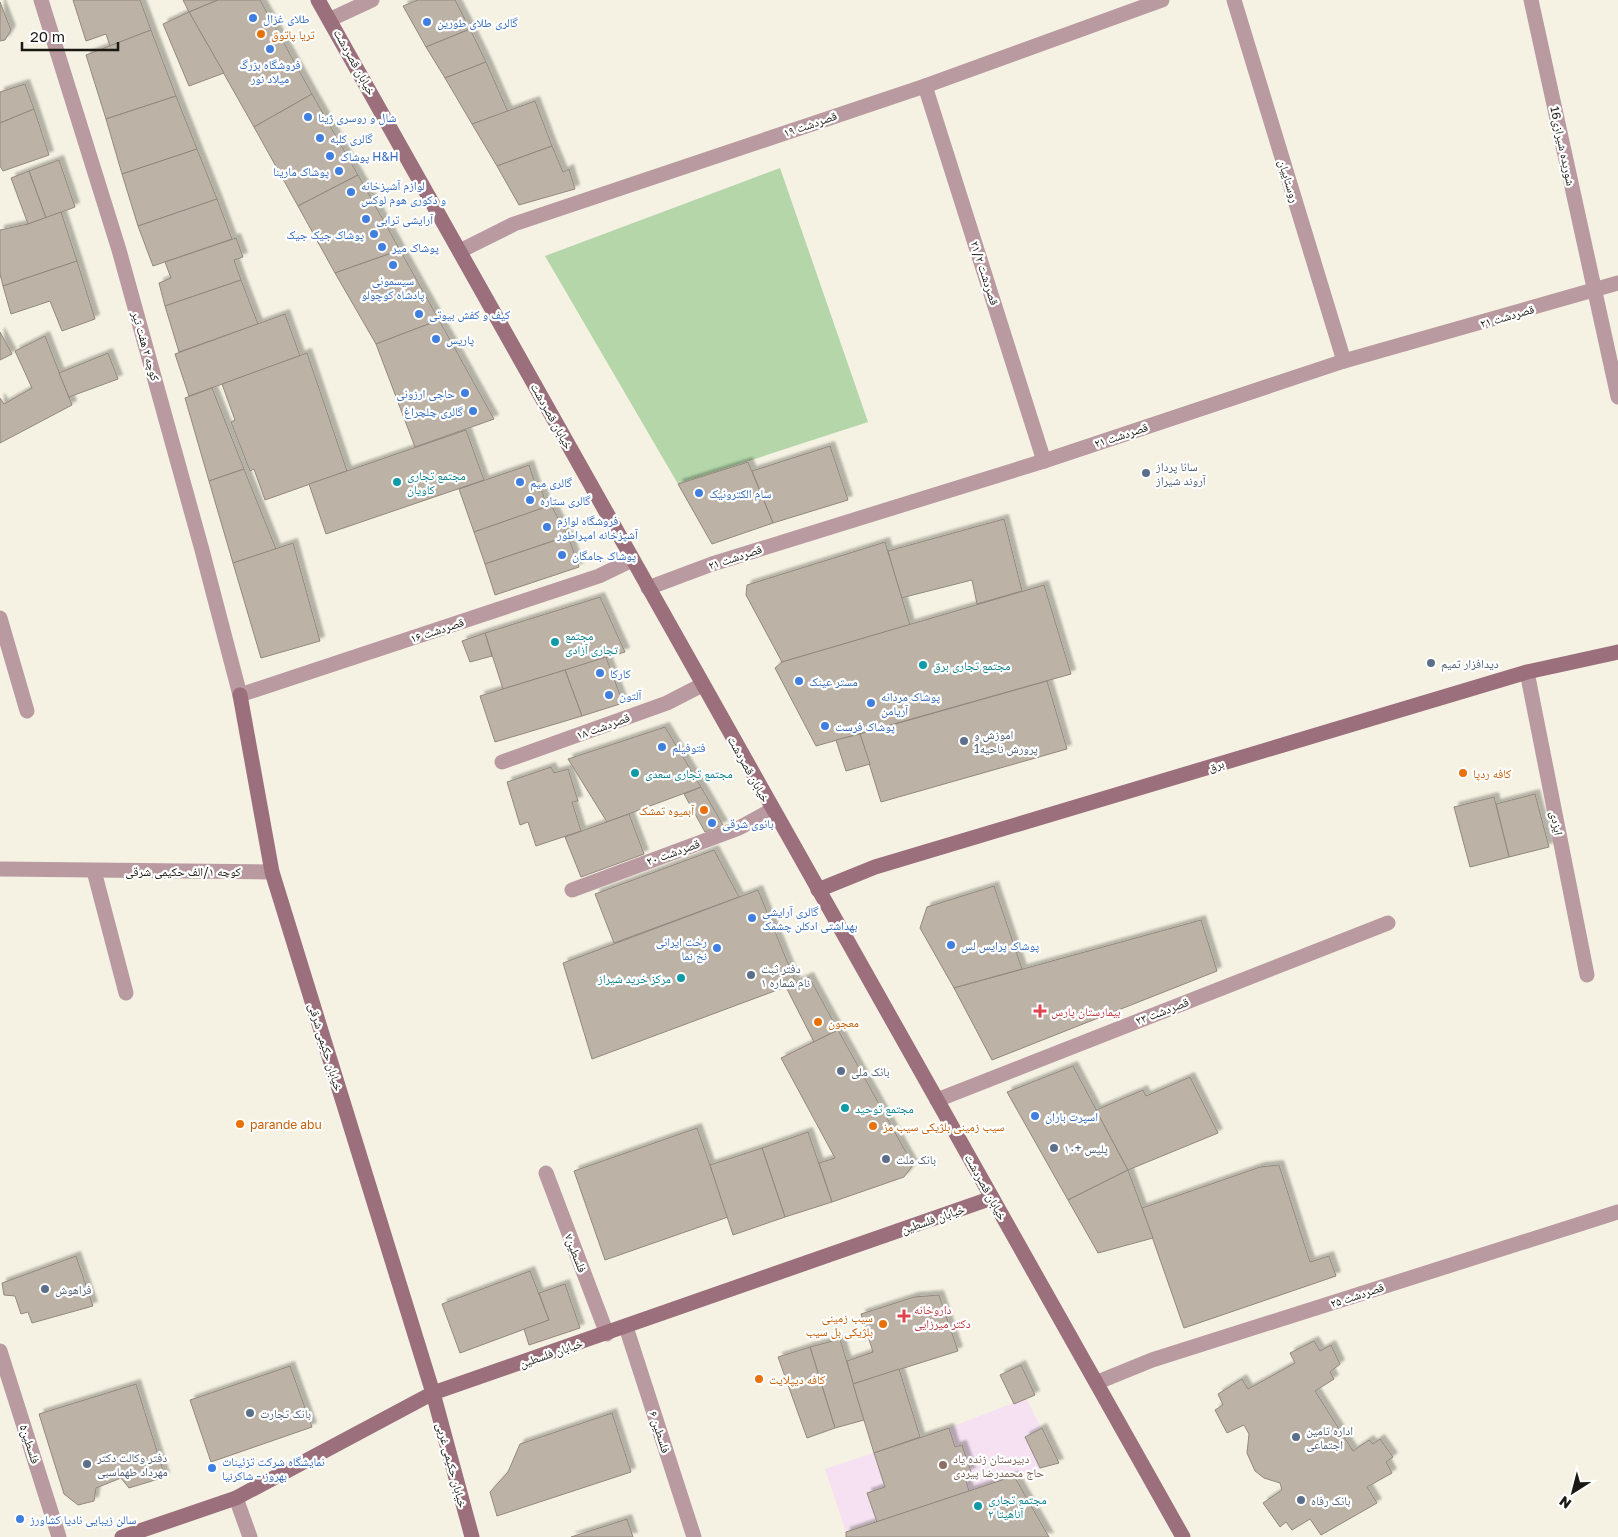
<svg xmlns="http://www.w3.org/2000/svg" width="1618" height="1537" viewBox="0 0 1618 1537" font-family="'Golos Text','Noto Naskh Arabic',sans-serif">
  <defs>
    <filter id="shadow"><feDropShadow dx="4.5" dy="-4.5" stdDeviation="1" flood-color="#0004"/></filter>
  </defs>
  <rect width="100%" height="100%" fill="#f5f2e3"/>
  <!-- education -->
  <polygon fill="#f5e1f1" points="1026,1398 1059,1463 846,1532 825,1469 949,1428"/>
  <!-- green -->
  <polygon fill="#b4d6a9" points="780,168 868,422 678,484 545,256"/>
  <!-- building -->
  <g fill="#bdb2a6" stroke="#92887d" filter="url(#shadow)">
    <polygon points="73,0 140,0 151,30 110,46 106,34 86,41"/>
    <polygon points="183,0 218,0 189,12"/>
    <polygon points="218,0 260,0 312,94 254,127 189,12"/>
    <polygon points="418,0 455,0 470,29 426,47 403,6"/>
    <polygon points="0,2 11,30 5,40 0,41"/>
    <polygon points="189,12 224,73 189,86 163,24"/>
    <polygon points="470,29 486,62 445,78 426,47"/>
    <polygon points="151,30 176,96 106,119 86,55"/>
    <polygon points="486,62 508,112 472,124 445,78"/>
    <polygon points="25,84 34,109 0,123 0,92"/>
    <polygon points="312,94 358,175 298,206 254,127"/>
    <polygon points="176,96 197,149 122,174 106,119"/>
    <polygon points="535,101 552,146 497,166 472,124"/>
    <polygon points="34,109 49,155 3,171 0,166 0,123"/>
    <polygon points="552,146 563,172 569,169 575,189 519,205 497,166"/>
    <polygon points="197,149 217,199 138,226 122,174"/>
    <polygon points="59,160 75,207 46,218 29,171"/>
    <polygon points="29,171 46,218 28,224 11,178"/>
    <polygon points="358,175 400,250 335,273 298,206"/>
    <polygon points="217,199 232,239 153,266 138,226"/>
    <polygon points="61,212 77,261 3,286 0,274 0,230 28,224"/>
    <polygon points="236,238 243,257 234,260 241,280 165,306 159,283 171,278 165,262"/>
    <polygon points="400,250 439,320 376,344 335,273"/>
    <polygon points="77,261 95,319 62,331 50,301 11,314 3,286"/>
    <polygon points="241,280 258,324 179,352 165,306"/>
    <polygon points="285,314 300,356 189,396 175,354"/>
    <polygon points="439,320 494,419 415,447 376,344"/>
    <polygon points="0,332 12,354 0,360"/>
    <polygon points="45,336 72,405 0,443 0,398 4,404 32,388 15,351"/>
    <polygon points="108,353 118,379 69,397 59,373"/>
    <polygon points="307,353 347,471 265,500 254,469 250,471 231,422 235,420 222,384"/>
    <polygon points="212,388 244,469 209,481 185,398"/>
    <polygon points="466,430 484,480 326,534 309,484"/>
    <polygon points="830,446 848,500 773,523 752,471"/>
    <polygon points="748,462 773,523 712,544 678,484"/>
    <polygon points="529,465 538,492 542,491 547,507 474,532 459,489"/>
    <polygon points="244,469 276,549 233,563 209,481"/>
    <polygon points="551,505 568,536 485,564 474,532"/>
    <polygon points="1004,519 1022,591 977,604 972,580 901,598 888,551"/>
    <polygon points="568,536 579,567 495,595 485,564"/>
    <polygon points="885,542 910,625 782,662 746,595 747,585"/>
    <polygon points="293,543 320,641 261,658 233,563"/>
    <polygon points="1044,585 1071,674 816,746 775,668 782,662"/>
    <polygon points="600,597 625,652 503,689 485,633"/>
    <polygon points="485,633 492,656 470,662 462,641"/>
    <polygon points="606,657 623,703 582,716 565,670"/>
    <polygon points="565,670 582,716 495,742 480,696"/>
    <polygon points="1047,681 1067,749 881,802 860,734"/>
    <polygon points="665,727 701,787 607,822 568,759"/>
    <polygon points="860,734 870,764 846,771 836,740"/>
    <polygon points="551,767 554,773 568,769 578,801 572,802 581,831 536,846 528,822 520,825 507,782"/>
    <polygon points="701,787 723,825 705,832 684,794"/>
    <polygon points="1535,794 1549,847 1509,857 1496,804"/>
    <polygon points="1494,797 1509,857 1470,867 1454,807"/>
    <polygon points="629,814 644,854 581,877 565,837"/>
    <polygon points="714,850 739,897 614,943 595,894"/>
    <polygon points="994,886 1022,969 954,988 920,928 927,907"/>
    <polygon points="758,890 796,983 592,1059 563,963"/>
    <polygon points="1201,920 1217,971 992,1060 954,988"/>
    <polygon points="809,977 838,1030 814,1042 786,987"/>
    <polygon points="838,1030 913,1165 904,1177 832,1202 819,1163 835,1158 781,1058"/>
    <polygon points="1073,1066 1128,1170 1068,1200 1007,1092"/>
    <polygon points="1190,1077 1218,1133 1128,1170 1096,1110 1143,1090 1146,1096"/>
    <polygon points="697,1128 728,1217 605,1260 574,1171"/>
    <polygon points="808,1132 832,1202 785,1217 762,1148"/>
    <polygon points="762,1148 785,1217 733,1235 710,1165"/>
    <polygon points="1279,1165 1310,1262 1329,1256 1336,1276 1184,1328 1142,1208 1260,1167"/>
    <polygon points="1128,1170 1153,1238 1098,1253 1068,1200"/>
    <polygon points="76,1256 93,1306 32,1323 28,1312 21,1314 15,1296 4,1295 2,1283"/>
    <polygon points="530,1271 549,1320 460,1353 442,1304"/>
    <polygon points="565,1284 580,1328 529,1345 524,1329 549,1320 539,1293"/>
    <polygon points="939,1295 958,1351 853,1384 847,1361 873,1352 861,1314 914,1297"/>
    <polygon points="840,1339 864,1420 835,1428 810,1347"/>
    <polygon points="1314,1341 1320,1351 1331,1345 1340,1364 1330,1372 1334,1379 1315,1391 1353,1451 1369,1440 1373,1444 1380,1439 1393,1457 1386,1462 1392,1473 1367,1487 1377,1503 1321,1535 1310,1519 1292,1530 1286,1522 1280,1527 1263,1503 1282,1490 1280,1483 1264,1478 1255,1471 1247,1453 1249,1434 1244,1425 1227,1433 1215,1410 1223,1405 1218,1394 1242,1379 1248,1389 1295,1363 1290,1353"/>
    <polygon points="810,1347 835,1428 807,1438 778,1357"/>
    <polygon points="1021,1365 1035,1395 1014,1404 1000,1375"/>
    <polygon points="290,1366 312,1427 211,1462 190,1400"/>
    <polygon points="899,1369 920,1437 874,1453 853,1384"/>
    <polygon points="136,1384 165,1477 129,1488 121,1478 96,1488 94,1501 78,1505 64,1494 39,1414"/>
    <polygon points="612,1413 631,1472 497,1516 490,1492 508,1472 520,1444"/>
    <polygon points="949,1428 955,1447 962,1445 971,1472 964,1474 969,1491 877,1522 867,1493 885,1487 874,1453"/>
    <polygon points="1042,1428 1059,1463 1040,1468 1025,1437"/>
    <polygon points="1014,1476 1049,1537 846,1537 846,1532"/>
    <polygon points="627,1519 633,1537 571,1537"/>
  </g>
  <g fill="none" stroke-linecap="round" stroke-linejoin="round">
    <!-- street -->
    <g stroke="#b99aa1" stroke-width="15">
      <polyline points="41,0 119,250 202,550 240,695 599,576 632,560"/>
      <polyline points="1234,0 1344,361"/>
      <polyline points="1531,0 1618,397"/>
      <polyline points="331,19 372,0"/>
      <polyline points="925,86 1044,461"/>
      <polyline points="460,251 514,224 925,86 1162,0"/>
      <polyline points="648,588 712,564 1044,461 1344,361 1618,283"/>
      <polyline points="0,618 27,711"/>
      <polyline points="1527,672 1587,975"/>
      <polyline points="502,762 667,703 702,685"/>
      <polyline points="0,869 272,872"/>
      <polyline points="94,871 126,993"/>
      <polyline points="572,890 739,828 772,810"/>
      <polyline points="937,1100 1388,923"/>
      <polyline points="546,1173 607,1334"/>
      <polyline points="626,1327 694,1537"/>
      <polyline points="0,1351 59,1537"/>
      <polyline points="1098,1382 1152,1360 1618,1212"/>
      <polyline points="236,1498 250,1537"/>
    </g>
    <!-- secondary -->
    <g stroke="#9b6f7b" stroke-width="15">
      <polyline points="318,0 1183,1537"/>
      <polyline points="240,695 272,872 433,1393 472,1537"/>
      <polyline points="818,890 875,867 1527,672 1618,652"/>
      <polyline points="122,1537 236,1498 433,1393 992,1198"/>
    </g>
  </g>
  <!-- markers -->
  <g fill="#3f7fe0" stroke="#fff" stroke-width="2">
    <circle cx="253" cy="18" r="5"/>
    <circle cx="427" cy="22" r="5"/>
    <circle cx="270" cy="49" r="5"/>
    <circle cx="308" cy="117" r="5"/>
    <circle cx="320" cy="138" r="5"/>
    <circle cx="330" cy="156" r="5"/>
    <circle cx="339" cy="171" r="5"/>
    <circle cx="351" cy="192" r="5"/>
    <circle cx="366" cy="219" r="5"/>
    <circle cx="374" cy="234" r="5"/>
    <circle cx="382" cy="247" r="5"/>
    <circle cx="393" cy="265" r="5"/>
    <circle cx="419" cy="314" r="5"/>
    <circle cx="436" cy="339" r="5"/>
    <circle cx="465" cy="393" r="5"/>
    <circle cx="473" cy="411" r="5"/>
    <circle cx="520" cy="482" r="5"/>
    <circle cx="699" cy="493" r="5"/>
    <circle cx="530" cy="500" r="5"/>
    <circle cx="547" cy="527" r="5"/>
    <circle cx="562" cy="555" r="5"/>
    <circle cx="600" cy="673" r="5"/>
    <circle cx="799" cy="681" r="5"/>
    <circle cx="609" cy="695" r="5"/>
    <circle cx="871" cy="703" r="5"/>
    <circle cx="825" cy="726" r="5"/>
    <circle cx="662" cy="747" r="5"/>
    <circle cx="712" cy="823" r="5"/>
    <circle cx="752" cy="918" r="5"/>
    <circle cx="951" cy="945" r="5"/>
    <circle cx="717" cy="948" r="5"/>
    <circle cx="1035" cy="1116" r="5"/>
    <circle cx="212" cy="1468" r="5"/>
    <circle cx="20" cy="1519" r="5"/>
  </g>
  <g fill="#e8710a" stroke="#fff" stroke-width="2">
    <circle cx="261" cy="34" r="5"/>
    <circle cx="1463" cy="773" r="5"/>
    <circle cx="704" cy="810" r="5"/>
    <circle cx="818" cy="1022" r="5"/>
    <circle cx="240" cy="1124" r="5"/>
    <circle cx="873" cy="1126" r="5"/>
    <circle cx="883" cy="1324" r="5"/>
    <circle cx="759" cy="1379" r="5"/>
  </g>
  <g fill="#5c6f8a" stroke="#fff" stroke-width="2">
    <circle cx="1146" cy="473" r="5"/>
    <circle cx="1431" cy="663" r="5"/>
    <circle cx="964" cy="741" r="5"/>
    <circle cx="751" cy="975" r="5"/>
    <circle cx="841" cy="1071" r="5"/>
    <circle cx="1054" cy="1148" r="5"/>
    <circle cx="886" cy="1159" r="5"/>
    <circle cx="45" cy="1289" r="5"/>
    <circle cx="250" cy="1413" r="5"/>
    <circle cx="1296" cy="1437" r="5"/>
    <circle cx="87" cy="1464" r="5"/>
    <circle cx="1301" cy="1500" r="5"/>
  </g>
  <g fill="#0f9aa8" stroke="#fff" stroke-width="2">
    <circle cx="397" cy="482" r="5"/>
    <circle cx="555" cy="642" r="5"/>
    <circle cx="923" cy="665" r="5"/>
    <circle cx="635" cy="773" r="5"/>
    <circle cx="681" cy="978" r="5"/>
    <circle cx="845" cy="1108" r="5"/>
    <circle cx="978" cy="1506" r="5"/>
  </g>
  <g fill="#e0444e" stroke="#fff" stroke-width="2">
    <path d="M1037.5 1003.5h5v5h5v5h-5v5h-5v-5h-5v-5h5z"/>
    <path d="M901.5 1308.5h5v5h5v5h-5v5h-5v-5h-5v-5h5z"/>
  </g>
  <circle fill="#8d6e63" stroke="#fff" stroke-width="2" cx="943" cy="1465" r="5"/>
  <g text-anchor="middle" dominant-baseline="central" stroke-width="4.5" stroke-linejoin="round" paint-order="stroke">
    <!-- shop labels -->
    <g font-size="12" fill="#366cbe" stroke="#fff" text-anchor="start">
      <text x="263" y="18">طلای غزال</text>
      <text x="437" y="22">گالری طلای طورین</text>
      <text x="270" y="64" text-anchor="middle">فروشگاه بزرگ<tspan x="270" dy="14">میلاد نور</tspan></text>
      <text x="318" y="117">شال و روسری ژینا</text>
      <text x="330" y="138">گالری کلبه</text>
      <text x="340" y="156">پوشاک H&amp;H</text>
      <text x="329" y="171" text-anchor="end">پوشاک مارینا</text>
      <text x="361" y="185">لوازم آشپزخانه<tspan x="361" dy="14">و دکوری هوم لوکس</tspan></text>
      <text x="376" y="219">آرایشی ترابی</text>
      <text x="364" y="234" text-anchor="end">پوشاک جیک جیک</text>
      <text x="392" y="247">پوشاک میر</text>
      <text x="393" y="280" text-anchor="middle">سیسمونی<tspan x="393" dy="14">پادشاه کوچولو</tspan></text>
      <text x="429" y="314">کیف و کفش بیوتی</text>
      <text x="446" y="339">پاریس</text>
      <text x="455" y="393" text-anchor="end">حاجی ارزونی</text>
      <text x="463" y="411" text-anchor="end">گالری چلچراغ</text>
      <text x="530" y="482">گالری میم</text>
      <text x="709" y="493">سام الکترونیک</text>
      <text x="540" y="500">گالری ستاره</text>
      <text x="557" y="520">فروشگاه لوازم<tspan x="557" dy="14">آشپزخانه امپراطور</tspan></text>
      <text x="572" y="555">پوشاک جامگان</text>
      <text x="610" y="673">کارکا</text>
      <text x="809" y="681">مستر عینک</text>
      <text x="619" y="695">آلتون</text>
      <text x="881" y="696">پوشاک مردانه<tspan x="881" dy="14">آریامن</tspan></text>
      <text x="835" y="726">پوشاک فرست</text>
      <text x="672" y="747">فتوفیلم</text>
      <text x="722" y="823">بانوی شرقی</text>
      <text x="762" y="911">گالری آرایشی<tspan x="762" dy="14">بهداشتی ادکلن چشمک</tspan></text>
      <text x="707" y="941" text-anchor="end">رخت ایرانی<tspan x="707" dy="14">نخ نما</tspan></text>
      <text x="961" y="945">پوشاک پرایس لس</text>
      <text x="1045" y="1116">اسپرت باران</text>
      <text x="222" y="1461">نمایشگاه شرکت تزئینات<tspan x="222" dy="14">بهروز - شاکرنیا</tspan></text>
      <text x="30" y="1519">سالن زیبایی نادیا کشاورز</text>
    </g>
    <!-- food labels -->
    <g font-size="12" fill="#c56008" stroke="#fff" text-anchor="start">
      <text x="271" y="34">تریا پاتوق</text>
      <text x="1473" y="773">کافه ردپا</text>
      <text x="694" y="810" text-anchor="end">آبمیوه تمشک</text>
      <text x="828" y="1022">معجون</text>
      <text x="250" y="1124">parande abu</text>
      <text x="883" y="1126">سیب زمینی بلژیکی سیب مز</text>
      <text x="873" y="1317" text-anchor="end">سیب زمینی<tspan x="873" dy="14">بلژیکی بل سیب</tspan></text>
      <text x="769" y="1379">کافه دیپلایت</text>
    </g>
    <!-- street labels -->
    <g font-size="12" fill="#1a1913" stroke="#fff">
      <text transform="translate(355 62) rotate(61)">خیابان قصردشت</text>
      <text transform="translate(810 124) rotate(-19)">قصردشت ۱۹</text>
      <text transform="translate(1563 146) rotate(78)">شوریده شیرازی16</text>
      <text transform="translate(1289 181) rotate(73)">روستاییان</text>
      <text transform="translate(985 273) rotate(72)">قصردشت ۲۱/۲</text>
      <text transform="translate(1507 316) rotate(-16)">قصردشت ۲۱</text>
      <text transform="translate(146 346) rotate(74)">کوچه ۲ هفت تیر</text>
      <text transform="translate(552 416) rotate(61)">خیابان قصردشت</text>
      <text transform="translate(1121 435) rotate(-18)">قصردشت ۲۱</text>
      <text transform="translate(735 557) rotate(-18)">قصردشت ۲۱</text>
      <text transform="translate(437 630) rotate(-18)">قصردشت ۱۶</text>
      <text transform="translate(603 726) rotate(-20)">قصردشت ۱۸</text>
      <text transform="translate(1216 765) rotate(-17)">برق</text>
      <text transform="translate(749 769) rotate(61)">خیابان قصردشت</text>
      <text transform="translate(1557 823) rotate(79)">ایزدی</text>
      <text transform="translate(673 852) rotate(-20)">قصردشت ۲۰</text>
      <text x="183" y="871">کوچه ۱/الف حکیمی شرقی</text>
      <text transform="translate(1162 1011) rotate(-21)">قصردشت ۲۳</text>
      <text transform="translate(326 1047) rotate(73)">خیابان حکیمی شرقی</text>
      <text transform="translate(986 1187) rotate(61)">خیابان قصردشت</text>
      <text transform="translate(933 1219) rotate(-19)">خیابان فلسطین</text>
      <text transform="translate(576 1253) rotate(69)">۷فلسطین</text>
      <text transform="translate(1357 1295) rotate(-18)">قصردشت ۲۵</text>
      <text transform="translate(551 1353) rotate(-19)">خیابان فلسطین</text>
      <text transform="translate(660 1432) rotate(72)">فلسطین ۶</text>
      <text transform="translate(30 1444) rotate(72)">فلسطین۵</text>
      <text transform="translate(452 1465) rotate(75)">خیابان حکیمی غربی</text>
    </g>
    <!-- service labels -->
    <g font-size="12" fill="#4e5e75" stroke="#fff" text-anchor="start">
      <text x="1156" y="466">سانا پرداز<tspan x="1156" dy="14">آروند شیراز</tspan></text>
      <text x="1441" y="663">دیدافزار تمیم</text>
      <text x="974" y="734">اموزش و<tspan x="974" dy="14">پرورش ناحیه1</tspan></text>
      <text x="761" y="968">دفتر ثبت<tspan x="761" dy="14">نام شماره ١</tspan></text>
      <text x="851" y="1071">بانک ملی</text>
      <text x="1064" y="1148">پلیس +۱۰</text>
      <text x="896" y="1159">بانک ملت</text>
      <text x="55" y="1289">فراهوش</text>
      <text x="260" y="1413">بانک تجارت</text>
      <text x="1306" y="1430">اداره تامین<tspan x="1306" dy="14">اجتماعی</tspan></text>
      <text x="97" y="1457">دفتر وکالت دکتر<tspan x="97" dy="14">مهرداد طهماسبی</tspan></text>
      <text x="1311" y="1500">بانک رفاه</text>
    </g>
    <!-- culture labels -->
    <g font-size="12" fill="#0d838f" stroke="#fff" text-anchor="start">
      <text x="407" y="475">مجتمع تجاری<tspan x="407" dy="14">کاویان</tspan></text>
      <text x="565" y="635">مجتمع<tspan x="565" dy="14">تجاری آزادی</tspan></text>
      <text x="933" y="665">مجتمع تجاری برق</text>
      <text x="645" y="773">مجتمع تجاری سعدی</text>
      <text x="671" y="978" text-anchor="end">مرکز خرید شیراز</text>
      <text x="855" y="1108">مجتمع توحید</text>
      <text x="988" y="1499">مجتمع تجاری<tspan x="988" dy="14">آناهیتا ۲</tspan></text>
    </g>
    <!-- health labels -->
    <g font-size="12" fill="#be3a42" stroke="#fff" text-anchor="start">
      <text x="1051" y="1011">بیمارستان پارس</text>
      <text x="914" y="1309">داروخانه<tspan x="914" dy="14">دکتر میرزایی</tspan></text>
    </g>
    <!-- education labels -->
    <g font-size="12" fill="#785e54" stroke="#fff" text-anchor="start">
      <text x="953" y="1458">دبیرستان زنده یاد<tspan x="953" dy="14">حاج محمدرضا پیردی</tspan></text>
    </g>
  </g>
  <!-- north arrow -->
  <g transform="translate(1573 1492) rotate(216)" stroke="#ffffff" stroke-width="4" paint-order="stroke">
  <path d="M0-4L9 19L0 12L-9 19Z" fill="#1a1913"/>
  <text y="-8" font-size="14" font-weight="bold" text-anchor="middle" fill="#1a1913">N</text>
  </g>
  <!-- scale -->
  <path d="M22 42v8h96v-8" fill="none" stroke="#1a1913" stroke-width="2.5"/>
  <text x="30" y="42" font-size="15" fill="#1a1913" stroke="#ffffff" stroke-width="4" paint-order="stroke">20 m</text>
</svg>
